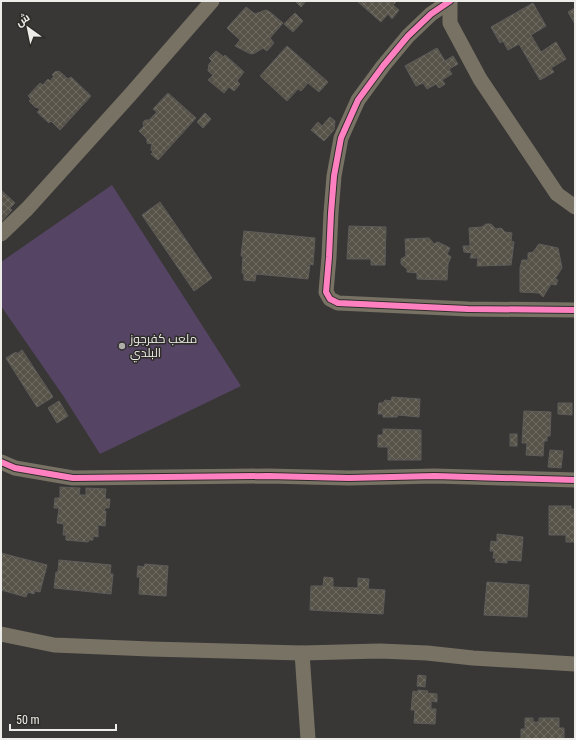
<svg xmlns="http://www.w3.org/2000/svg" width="576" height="740" viewBox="0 0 576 740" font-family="'Roboto Condensed',Cairo,sans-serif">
  <defs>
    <pattern id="building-cross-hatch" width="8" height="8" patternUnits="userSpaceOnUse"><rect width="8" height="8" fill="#575349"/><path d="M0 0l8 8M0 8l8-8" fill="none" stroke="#6f6c63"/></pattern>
  </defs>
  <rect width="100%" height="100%" fill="#383735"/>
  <!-- grass -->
  <polygon fill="#554463" points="112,185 241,386 100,454 64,397 1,306 1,262"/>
  <!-- building -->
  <g fill="url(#building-cross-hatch)" stroke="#5d5c5a">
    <polygon points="295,1 306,1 301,7"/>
    <polygon points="357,1 397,1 393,5 399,10 392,19 388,14 381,22"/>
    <polygon points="533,3 546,26 531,35 541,52 556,42 566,59 551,68 554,72 540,80 519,44 508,50 503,41 500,43 491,27"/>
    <polygon points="246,7 255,14 266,10 270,12 283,23 270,38 274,43 267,51 263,48 255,53 251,54 235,46 240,40 227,28"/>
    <polygon points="575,8 575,24 568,12"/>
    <polygon points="295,13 303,21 293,32 284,24"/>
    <polygon points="287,46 328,82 319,92 308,83 301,91 298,89 287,101 260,76"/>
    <polygon points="437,48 445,61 453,56 458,64 449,69 452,74 442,80 445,84 439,88 436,84 427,89 423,83 416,86 405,66"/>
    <polygon points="216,51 224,57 225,55 244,72 237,81 240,84 234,91 229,87 224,93 208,80 213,75 208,71 209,64 212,61 209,58"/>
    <polygon points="56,71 58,72 59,71 68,79 71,77 91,96 60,130 51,121 49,123 37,112 40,110 37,107 36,108 29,101 31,99 28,96 40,83 43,85 48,79 50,81 54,76 52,75"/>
    <polygon points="168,93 196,118 158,160 151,154 153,152 151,150 152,144 147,143 147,139 139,131 144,126 143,123 144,121 146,120 149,120 157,112 153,109"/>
    <polygon points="205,113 211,119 203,128 197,122"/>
    <polygon points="330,117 335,121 334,130 324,141 311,130 318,122 322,126"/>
    <polygon points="1,190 15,203 10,208 12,210 1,222"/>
    <polygon points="160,202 212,278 194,291 142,215"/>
    <polygon points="486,224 491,224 496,229 501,228 505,232 512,233 511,241 514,242 511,265 477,266 478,258 470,258 472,253 464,252 463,246 470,246 469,228 482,227"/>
    <polygon points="349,226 386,227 385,265 371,265 371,259 347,259"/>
    <polygon points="244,231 315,238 313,265 310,264 308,279 256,274 255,281 244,280 244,274 242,273 243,256 241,256"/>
    <polygon points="429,238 434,244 438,242 450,248 447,254 451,257 448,264 447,280 417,279 417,273 407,272 407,269 401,264 401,259 406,256 405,239"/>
    <polygon points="539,244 558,248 562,268 555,279 558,280 556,285 551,284 543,297 539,293 520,292 520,268 522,260 528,260 528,253 533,252"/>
    <polygon points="22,350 53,397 37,407 6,358 16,352 17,354"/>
    <polygon points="392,397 420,399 419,417 398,415 397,417 383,417 383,414 378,414 379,403 383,403 385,400 391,401"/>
    <polygon points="59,401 68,416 57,423 48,408"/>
    <polygon points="558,403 572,403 572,415 558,414"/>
    <polygon points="524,411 551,412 550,436 547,436 547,441 544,441 543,456 526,455 527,443 522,443"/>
    <polygon points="383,429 421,430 421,460 388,460 388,447 378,447 378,435 383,435"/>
    <rect x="510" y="434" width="7" height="12"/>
    <polygon points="550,450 563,451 561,468 548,467"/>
    <polygon points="60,487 80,488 79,495 86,495 86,488 106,489 105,499 110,499 109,508 105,508 104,511 106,511 105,526 98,525 98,537 93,536 93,540 89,540 88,542 66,540 66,535 63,535 64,524 57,523 59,508 54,508 55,498 60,498"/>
    <polygon points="549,506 571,506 571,509 575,509 575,542 566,542 566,535 549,535"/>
    <polygon points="497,534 523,537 521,561 507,560 507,563 495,562 496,558 493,558 494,551 490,551 491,541 497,542"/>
    <polygon points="1,553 47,565 40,592 35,591 34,594 28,592 26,597 1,590"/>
    <polygon points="59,560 111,565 110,574 113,574 111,594 54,588 56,572 58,572"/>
    <polygon points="145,564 168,566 166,596 139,594 140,577 137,577 138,566 144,567"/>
    <polygon points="324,577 333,578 333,587 358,588 358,578 369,579 368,589 385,590 383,614 310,610 311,586 323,586"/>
    <polygon points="487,582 529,585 527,617 484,615"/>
    <polygon points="418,675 426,676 425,687 417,686"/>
    <polygon points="418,690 428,691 427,693 437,694 437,702 431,701 431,709 436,709 435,724 414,723 415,710 411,710 413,691 418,692"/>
    <polygon points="525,718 533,718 533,722 539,722 539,718 559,718 559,728 564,728 564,739 521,739 521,729 525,729"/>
  </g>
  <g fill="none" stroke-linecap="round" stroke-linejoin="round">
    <!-- street -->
    <g stroke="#787265" stroke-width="15">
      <polyline points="450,1 431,14 408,36 383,66 358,100 341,138 334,176 331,213 329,257 326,292 330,299 338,303 468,309 575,310"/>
      <polyline points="450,2 450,23 480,79 557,194 575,207"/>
      <polyline points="1,234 27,209 130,95 212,1"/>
      <polyline points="1,462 15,468 73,478 268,476 349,478 435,476 575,480"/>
      <polyline points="1,634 54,645 150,649 302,653 380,651 427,653 473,658 575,664"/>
      <polyline points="302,653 308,739"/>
    </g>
    <!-- cycleway casing -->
    <g stroke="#2f2d2a" stroke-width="8">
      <g id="cycleway">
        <polyline points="450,1 431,14 408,36 383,66 358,100 341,138 334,176 331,213 329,257 326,292 330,299 338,303 468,309 575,310"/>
        <polyline points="1,462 15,468 73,478 268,476 349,478 435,476 575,480"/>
      </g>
    </g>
    <!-- cycleway -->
    <use href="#cycleway" stroke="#ff80c0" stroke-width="6"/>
  </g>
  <!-- markers -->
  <circle fill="#aeadaa" stroke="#2f2d2a" stroke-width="1.5" cx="122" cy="346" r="4"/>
  <g text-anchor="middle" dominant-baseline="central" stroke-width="3" stroke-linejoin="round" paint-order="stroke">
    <!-- poi labels -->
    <g font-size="12" fill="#edece9" stroke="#2f2d2a" text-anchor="start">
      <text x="130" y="339">ملعب كفرجوز<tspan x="130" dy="14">البلدي</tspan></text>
    </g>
  </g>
  <!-- border -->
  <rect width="576" height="740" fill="none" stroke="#edece9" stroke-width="4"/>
  <!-- north arrow -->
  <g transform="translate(28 28) rotate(327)" stroke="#2f2d2a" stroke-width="3" paint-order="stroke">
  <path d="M0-3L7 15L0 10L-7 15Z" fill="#edece9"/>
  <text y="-6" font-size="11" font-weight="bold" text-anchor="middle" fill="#edece9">ش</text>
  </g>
  <!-- scale -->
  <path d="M10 724v6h106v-6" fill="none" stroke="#edece9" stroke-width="2"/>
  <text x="16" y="724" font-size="12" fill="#edece9" stroke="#2f2d2a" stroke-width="3" paint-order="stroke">50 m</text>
</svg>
